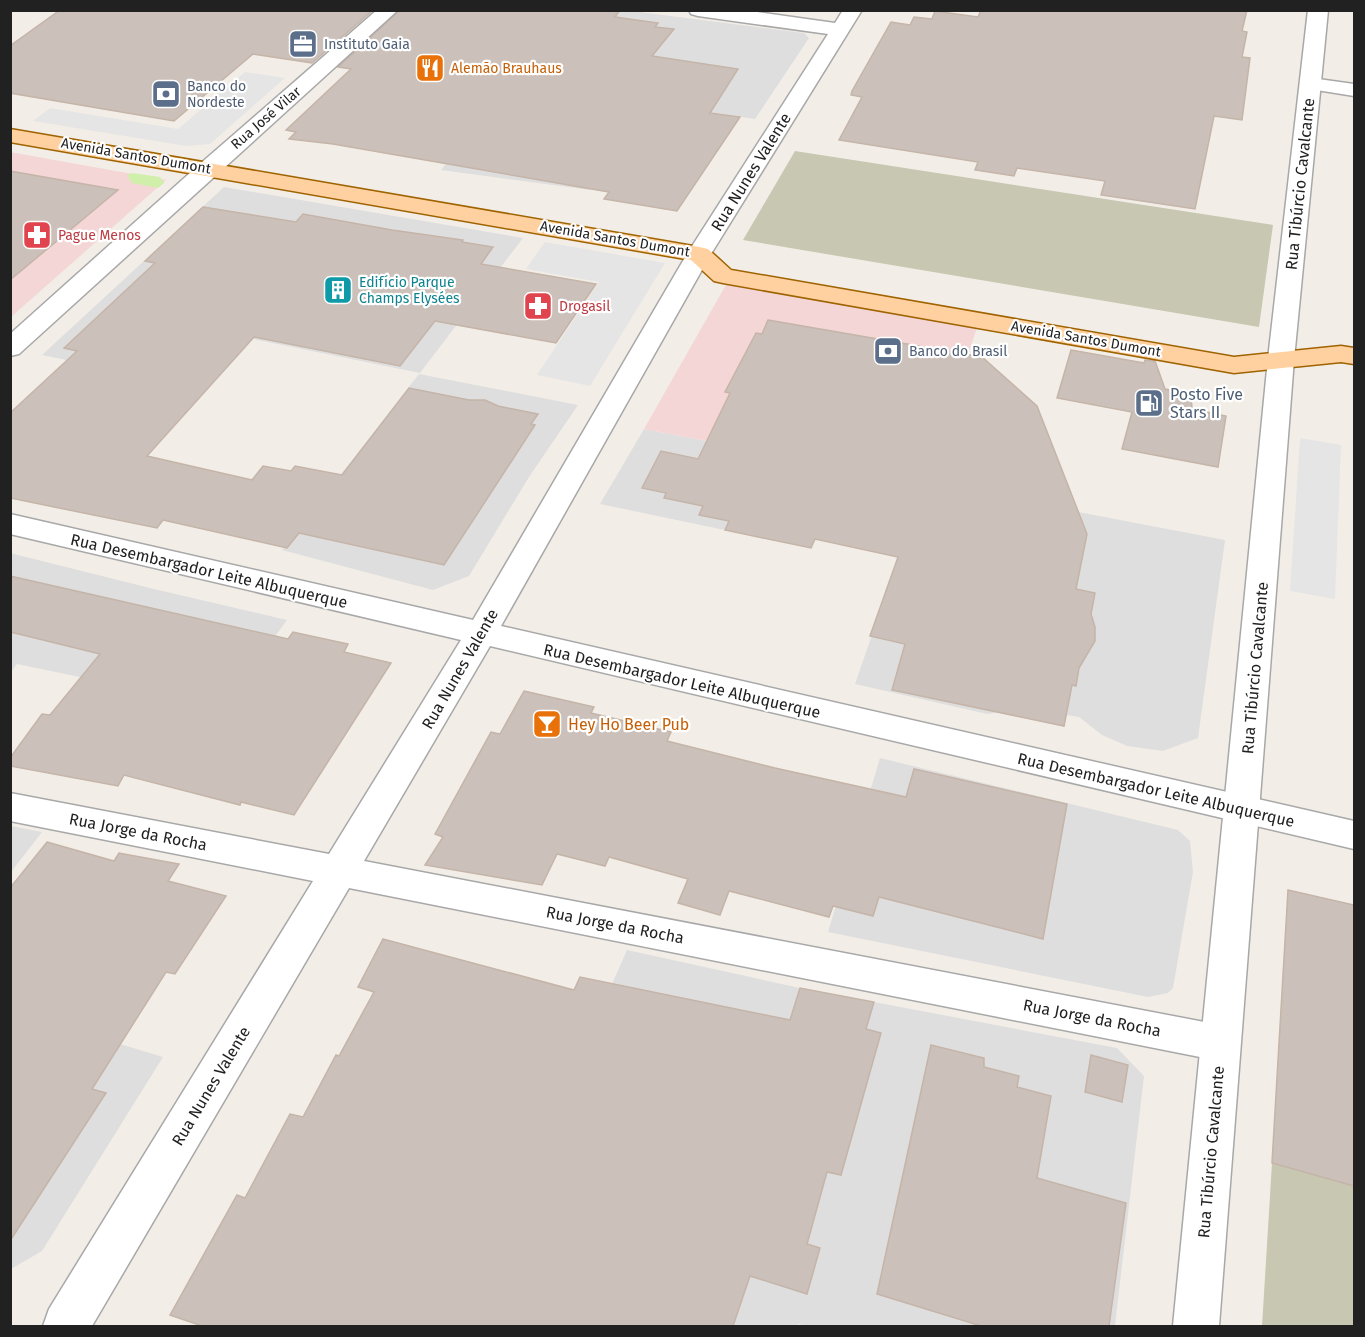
<svg xmlns="http://www.w3.org/2000/svg" width="1365" height="1337" viewBox="0 0 1365 1337" font-family="'Fira Sans',sans-serif">
  <rect width="100%" height="100%" fill="#f2eee7"/>
  <!-- residential -->
  <g fill="#dfdede">
    <polygon points="581,11 632,11 804,33 809,38 755,119 651,103 590,190 441,170 512,83"/>
    <polygon points="224,187 523,238 420,373 253,339 208,389 42,355"/>
    <polygon points="419,374 578,405 529,477 469,576 433,590 282,550"/>
    <polygon points="644,429 1225,540 1198,738 1163,751 1127,746 1102,735 1079,717 1067,715 1064,726 1000,712 987,714 855,684 899,557 815,539 811,548 600,504"/>
    <polygon points="10,553 154,589 287,620 224,707 17,664 11,672"/>
    <polygon points="880,758 1178,830 1190,841 1193,872 1173,988 1168,993 1148,997 828,932"/>
    <polygon points="11,826 42,832 11,872 10,826"/>
    <polygon points="627,950 800,988 1117,1048 1144,1076 1115,1326 807,1326 798,1324 797,1326 461,1326"/>
    <polygon points="11,1011 163,1057 42,1251 11,1269"/>
  </g>
  <!-- commercial -->
  <g fill="#f4d6d6">
    <polygon points="10,152 166,180 11,317 10,317"/>
    <polygon points="727,283 978,325 924,482 644,429"/>
  </g>
  <!-- construction -->
  <g fill="#c8c7b2">
    <polygon points="795,151 1273,225 1259,327 743,240"/>
    <polygon points="1272,1163 1354,1186 1354,1326 1262,1326"/>
  </g>
  <!-- grass -->
  <polygon fill="#cfefaa" points="132,173 160,177 164,183 158,188 132,183 127,175"/>
  <!-- parking -->
  <g fill="#e5e5e5">
    <polygon points="245,72 285,78 210,144 186,146 33,121 50,108 178,129"/>
    <polygon points="545,242 665,263 590,386 537,375 599,282 526,269"/>
    <polygon points="1300,438 1341,445 1335,599 1290,591"/>
  </g>
  <!-- building -->
  <g fill="#cbc0ba" stroke="#c5b4a8" stroke-width="1.5">
    <polygon points="60,10 373,10 312,63 253,54 174,121 10,93 10,46"/>
    <polygon points="400,10 620,10 615,17 658,23 655,27 674,29 652,56 738,69 710,113 740,117 677,211 604,199 609,192 333,144 289,139 296,132 286,130 351,69 338,67"/>
    <polygon points="981,10 1247,10 1242,31 1247,32 1242,57 1250,58 1242,120 1214,116 1195,209 1101,195 1105,181 1017,168 1014,176 975,170 978,162 839,140 862,97 851,95 852,91 891,22 910,25 914,17 932,19 935,11 978,17"/>
    <polygon points="10,171 118,190 10,280"/>
    <polygon points="203,207 296,222 303,214 392,230 463,240 462,242 493,247 481,264 596,284 556,343 435,321 400,366 254,337 147,456 252,480 263,466 291,471 295,466 342,475 409,388 469,400 485,400 498,406 538,414 531,424 535,425 444,565 299,533 287,548 163,520 157,528 10,498 10,413 77,351 64,348 155,263 145,261"/>
    <polygon points="768,320 982,357 1037,406 1087,534 1076,589 1095,593 1091,614 1095,627 1095,641 1079,668 1076,686 1072,685 1064,726 892,690 905,644 870,636 898,557 815,539 811,548 725,530 729,521 699,515 703,506 664,498 666,493 642,488 661,451 698,459 730,393 725,392 756,333 762,334"/>
    <polygon points="1071,350 1144,363 1145,360 1155,361 1165,389 1191,394 1192,409 1226,416 1218,467 1122,449 1132,412 1057,398"/>
    <polygon points="10,576 288,639 293,632 348,644 344,652 391,663 294,815 241,802 240,805 124,775 118,786 10,766 10,758 42,714 50,715 100,654 10,632"/>
    <polygon points="524,691 594,707 591,713 671,732 667,741 775,768 906,797 914,769 1067,804 1043,939 879,897 873,916 833,906 829,917 729,891 720,915 678,903 688,879 609,857 605,866 557,854 542,885 425,865 443,837 435,834 491,732 500,734"/>
    <polygon points="47,842 114,861 119,853 179,864 168,881 226,896 175,974 166,972 92,1089 106,1093 10,1241 10,888"/>
    <polygon points="1288,890 1354,905 1354,1186 1272,1163"/>
    <polygon points="383,939 574,990 580,977 790,1020 800,988 874,1002 866,1029 881,1033 841,1175 827,1172 807,1244 820,1248 807,1294 750,1276 733,1326 202,1326 170,1315 237,1195 245,1198 290,1114 303,1117 336,1055 339,1056 374,992 358,987"/>
    <polygon points="931,1045 984,1058 984,1067 1019,1076 1017,1087 1051,1096 1037,1178 1126,1203 1109,1326 981,1326 877,1294"/>
    <polygon points="1091,1055 1128,1065 1122,1102 1085,1092"/>
  </g>
  <g fill="none" stroke-linecap="round" stroke-linejoin="round">
    <!-- minor casing -->
    <g stroke="#a8a8a8" stroke-width="3">
      <g id="minor">
        <polygon points="377,10 398,10 19,354 10,356 10,334 201,163"/>
        <polygon points="689,10 743,10 835,23 843,10 862,10 711,254 501,626 1354,821 1354,849 490,646 364,861 1220,1025 1234,1030 1240,1043 1234,1056 1220,1061 349,888 92,1326 43,1326 49,1309 313,881 10,821 10,793 329,854 461,640 10,534 10,514 473,620 687,254 828,34 698,16 691,14"/>
        <polygon points="1311,78 1354,84 1354,96 1304,88 1301,84 1304,80"/>
      </g>
    </g>
    <!-- tertiary casing -->
    <g stroke="#a8a8a8" stroke-width="3">
      <polygon id="tertiary" points="1308,10 1328,10 1294,359 1219,1326 1173,1326 1268,359"/>
    </g>
    <!-- primary casing -->
    <g stroke="#9f6300" stroke-width="3">
      <polygon id="primary" points="10,129 699,247 708,249 731,270 1234,357 1341,346 1354,348 1354,364 1341,362 1234,373 723,283 714,281 691,260 10,142"/>
    </g>
    <!-- minor -->
    <use href="#minor" fill="#fff" fill-rule="evenodd"/>
    <!-- tertiary -->
    <use href="#tertiary" fill="#fff" fill-rule="evenodd"/>
    <!-- primary -->
    <use href="#primary" fill="#ffd1a0" fill-rule="evenodd"/>
  </g>
  <!-- icons -->
  <defs>
    <g id="office-square" transform="scale(1.5)"><rect x="-9" y="-9" width="18" height="18" rx="4" fill="#5c6f8a" stroke="#fff"/><path d="M-6-3h4V-5.5h4V-3h4V5H-6ZM-1-4.5V-3h2v-1.5ZM-6 0V1H6V0Z" fill="#fff"/></g>
    <g id="restaurant-square" transform="scale(1.5)"><rect x="-9" y="-9" width="18" height="18" rx="4" fill="#e8710a" stroke="#fff"/><path d="M-5-6h1v4h1v-4h1v4h1v-4h1v5L-1.5 .5V6h-2V.5L-5-1ZM5-6V6H3V1.5H1.5Q1.5-4 5-6Z" fill="#fff"/></g>
    <g id="bank-square" transform="scale(1.5)"><rect x="-9" y="-9" width="18" height="18" rx="4" fill="#5c6f8a" stroke="#fff"/><path d="M-6-4H6V4H-6ZM0-2.3a2.3 2.3 0 1 0 0 4.6a2.3 2.3 0 1 0 0-4.6Z" fill="#fff"/></g>
    <g id="pharmacy-square" transform="scale(1.5)"><rect x="-9" y="-9" width="18" height="18" rx="4" fill="#e0444e" stroke="#fff"/><path d="M-2-6h4v4h4v4h-4v4h-4v-4h-4v-4h4Z" fill="#fff"/></g>
    <g id="building-square" transform="scale(1.5)"><rect x="-9" y="-9" width="18" height="18" rx="4" fill="#0f9aa8" stroke="#fff"/><path d="M-4-6H4V6H1V3H-1V6H-4ZM-2.5-4.3h1.7v1.8h-1.7ZM.8-4.3h1.7v1.8H.8ZM-2.5-1h1.7V.8h-1.7ZM.8-1h1.7V.8H.8Z" fill="#fff"/></g>
    <g id="fuel-square" transform="scale(1.5)"><rect x="-9" y="-9" width="18" height="18" rx="4" fill="#5c6f8a" stroke="#fff"/><path d="M-5.5-6h7V0h2V4h1.3V-2.5L3-4.5l.8-.8L6-3V5H2.5V1h-1V6h-7ZM-4.2-4.7v3.2H.2V-4.7Z" fill="#fff"/></g>
    <g id="bar-square" transform="scale(1.5)"><rect x="-9" y="-9" width="18" height="18" rx="4" fill="#e8710a" stroke="#fff"/><path d="M-6-5H6L.8 .8V4.5H3.5V6h-7V4.5H-.8V.8Z" fill="#fff"/></g>
  </defs>
  <g fill-rule="evenodd">
    <use href="#office-square" x="303" y="44"/>
    <use href="#restaurant-square" x="430" y="68"/>
    <use href="#bank-square" x="166" y="94"/>
    <use href="#pharmacy-square" x="37" y="235"/>
    <use href="#building-square" x="338" y="290"/>
    <use href="#pharmacy-square" x="538" y="306"/>
    <use href="#bank-square" x="888" y="351"/>
    <use href="#fuel-square" x="1149" y="403"/>
    <use href="#bar-square" x="547" y="724"/>
  </g>
  <g text-anchor="middle" dominant-baseline="central" stroke-width="4.5" stroke-linejoin="round" paint-order="stroke">
    <!-- far-service labels -->
    <g font-size="14" fill="#4e5e75" stroke="#fff" text-anchor="start">
      <text x="324" y="44">Instituto Gaia</text>
      <text x="187" y="86">Banco do<tspan x="187" dy="16">Nordeste</tspan></text>
      <text x="909" y="351">Banco do Brasil</text>
    </g>
    <!-- far-food labels -->
    <g font-size="14" fill="#c56008" stroke="#fff" text-anchor="start">
      <text x="451" y="68">Alemão Brauhaus</text>
    </g>
    <!-- far-street labels -->
    <g font-size="14" fill="#212121" stroke="#fff">
      <text transform="translate(266 118) rotate(-41)">Rua José Vilar</text>
      <text transform="translate(136 156) rotate(10)">Avenida Santos Dumont</text>
      <text transform="translate(615 239) rotate(10)">Avenida Santos Dumont</text>
      <text transform="translate(1086 339) rotate(10)">Avenida Santos Dumont</text>
    </g>
    <!-- far-health labels -->
    <g font-size="14" fill="#be3a42" stroke="#fff" text-anchor="start">
      <text x="58" y="235">Pague Menos</text>
      <text x="559" y="306">Drogasil</text>
    </g>
    <!-- far-culture labels -->
    <g font-size="14" fill="#0d838f" stroke="#fff" text-anchor="start">
      <text x="359" y="282">Edifício Parque<tspan x="359" dy="16">Champs Elysées</tspan></text>
    </g>
    <!-- street labels -->
    <g font-size="16" fill="#212121" stroke="#fff">
      <text transform="translate(751 172) rotate(-58)">Rua Nunes Valente</text>
      <text transform="translate(1300 184) rotate(-84)">Rua Tibúrcio Cavalcante</text>
      <text transform="translate(209 571) rotate(13)">Rua Desembargador Leite Albuquerque</text>
      <text transform="translate(1255 668) rotate(-85)">Rua Tibúrcio Cavalcante</text>
      <text transform="translate(460 669) rotate(-60)">Rua Nunes Valente</text>
      <text transform="translate(682 681) rotate(13)">Rua Desembargador Leite Albuquerque</text>
      <text transform="translate(1156 790) rotate(13)">Rua Desembargador Leite Albuquerque</text>
      <text transform="translate(138 832) rotate(11)">Rua Jorge da Rocha</text>
      <text transform="translate(615 925) rotate(11)">Rua Jorge da Rocha</text>
      <text transform="translate(1092 1018) rotate(11)">Rua Jorge da Rocha</text>
      <text transform="translate(211 1086) rotate(-59)">Rua Nunes Valente</text>
      <text transform="translate(1211 1152) rotate(-85)">Rua Tibúrcio Cavalcante</text>
    </g>
    <!-- service labels -->
    <g font-size="16" fill="#4e5e75" stroke="#fff" text-anchor="start">
      <text x="1170" y="394">Posto Five<tspan x="1170" dy="18">Stars II</tspan></text>
    </g>
    <!-- food labels -->
    <g font-size="16" fill="#c56008" stroke="#fff" text-anchor="start">
      <text x="568" y="724">Hey Ho Beer Pub</text>
    </g>
  </g>
  <!-- border -->
  <rect width="1365" height="1337" fill="none" stroke="#212121" stroke-width="24"/>
</svg>
